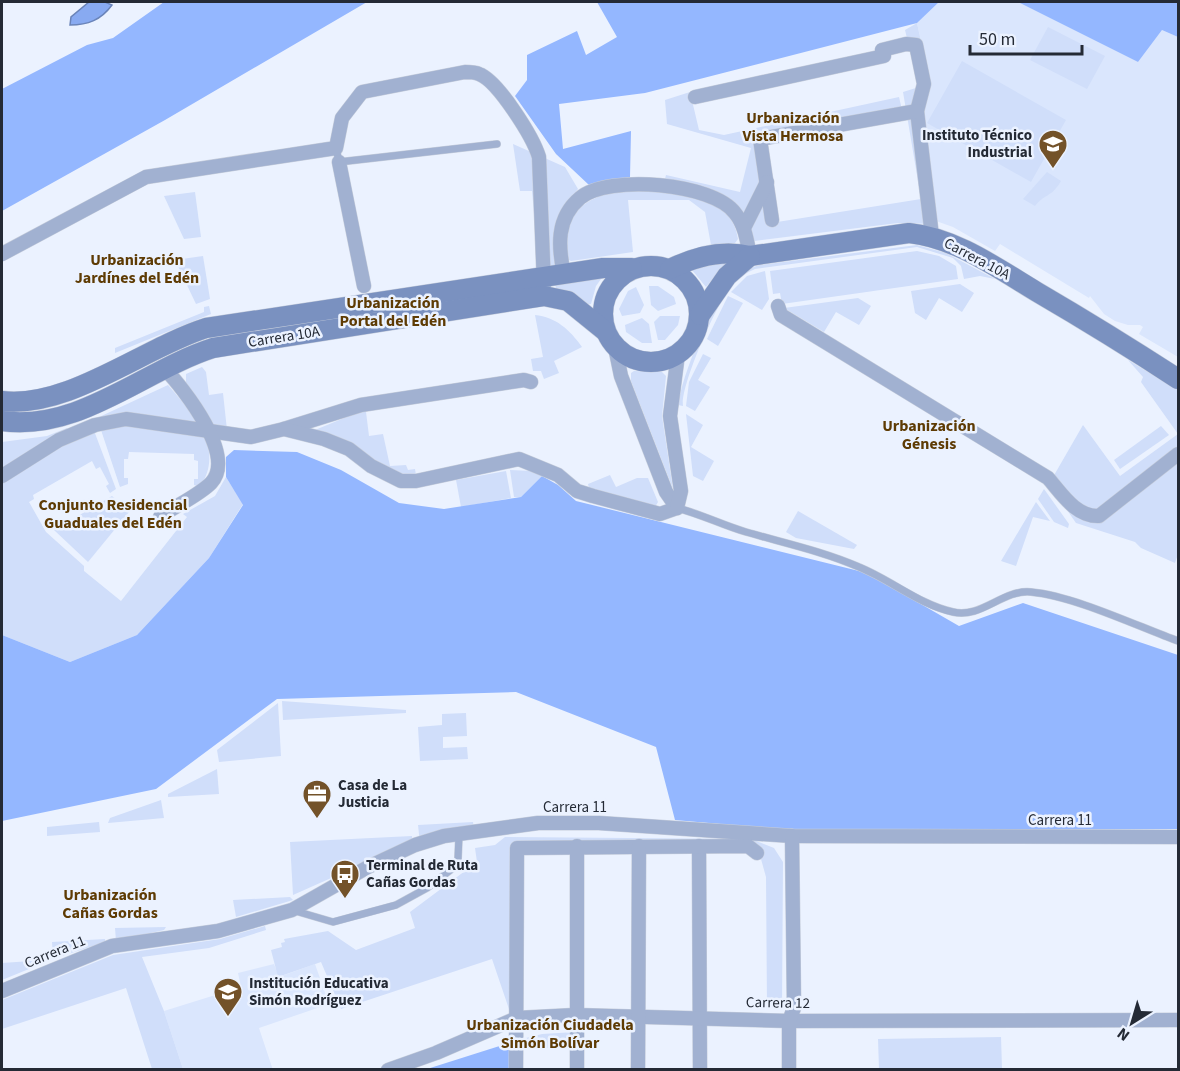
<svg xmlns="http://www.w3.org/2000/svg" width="1180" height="1071" viewBox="0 0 1180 1071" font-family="'Source Sans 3',sans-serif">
  <rect width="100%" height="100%" fill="#ebf2ff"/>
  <!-- built -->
  <g fill="#dae6fd">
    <polygon points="939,2 1018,2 1138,62 1162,30 1178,37 1178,357 1139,334 1143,327 1140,325 1128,325 1115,321 1104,314 1090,296 1089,298 1000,244 995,251 953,227 936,221 920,116 930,81 917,23"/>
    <polygon points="274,964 279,977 315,964 329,1004 259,1028 273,1070 183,1069 164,1011 241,987 238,973"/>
  </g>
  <!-- green -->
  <g fill="#d0defa">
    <polygon points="917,23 930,82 920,116 935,224 898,223 754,241 729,199 700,186 665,179 666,175 740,192 751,148 667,124 665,100 690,92 699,130 724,135 899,97 903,114 757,138 771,223 921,199 903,92 919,87 905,30"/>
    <polygon points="1048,27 1105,56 1087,89 1030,60"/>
    <polygon points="962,61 1066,120 1031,182 927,123"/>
    <path d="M 513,144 L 565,167 L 578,189 C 558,215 548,234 556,267 L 539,271 L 532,191 L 520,191 Z"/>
    <path d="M 1047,172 L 1061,181 C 1051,198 1044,194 1035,206 L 1023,199 Z"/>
    <path d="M 628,189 C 664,192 733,191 738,239 L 735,243 L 711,245 L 705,212 L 689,200 L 628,200 L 633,252 L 571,261 L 567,259 C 562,211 585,196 628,189 Z"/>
    <polygon points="195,192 201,237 184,239 164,196"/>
    <path d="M 917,245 L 946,253 L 995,279 L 980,276 L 964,279 L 961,266 L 953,258 L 917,247 L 755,269 C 745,273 736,280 729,289 C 716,306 680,386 683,406 L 678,405 C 682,376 710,307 729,285 C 737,275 748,268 760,265 Z"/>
    <polygon points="917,251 939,256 956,266 958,279 782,304 780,293 773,294 770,271"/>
    <polygon points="203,256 210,299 196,304 175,260"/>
    <polygon points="727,260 728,264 717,273 706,287 692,270 693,266"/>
    <polygon points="765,271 769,299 762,310 731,292 747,276"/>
    <polygon points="600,276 601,279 596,286 591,304 586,305 569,291 556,288 555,284"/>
    <polygon points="960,284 974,293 962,312 939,298 926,320 915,313 911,291"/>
    <polygon points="649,286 658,286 674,297 676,304 658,311 651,305"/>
    <polygon points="636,287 644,305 640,313 622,316 619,309 628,291"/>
    <polygon points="728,296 743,303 718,346 707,339"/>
    <polygon points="858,298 871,306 859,325 836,312 824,332 784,308"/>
    <polygon points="209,306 211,314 115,353 115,348 204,312 204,307"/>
    <path d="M 535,315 C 556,317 570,330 582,347 L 554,361 L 559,373 L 544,379 L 541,371 L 533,371 L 531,359 L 543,357 Z"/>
    <polygon points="660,316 680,316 678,325 665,340 658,340 654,322"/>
    <polygon points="642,318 649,324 652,343 642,343 626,332 625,325"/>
    <polygon points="703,354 711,358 698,380 710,387 695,411 686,406 689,382"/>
    <polygon points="1128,360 1178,390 1178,554 1175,563 1141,548 1135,542 1076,523 1049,484 1083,425 1120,476 1178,434 1141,382 1143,377"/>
    <polygon points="202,367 206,372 209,395 223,393 227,430 213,427 186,383 186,374"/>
    <polygon points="634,371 662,372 666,376 662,416 673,489 631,381 631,373"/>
    <path d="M 168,385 C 193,414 226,449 200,487 L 194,485 L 194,479 L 198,479 L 198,461 L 194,460 L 194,454 L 129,452 L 128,459 L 124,459 L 124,478 L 128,478 L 128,484 L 120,487 L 97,418 Z"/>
    <polygon points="361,411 366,412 369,436 383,434 390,466 406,465 408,470 415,469 416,475 405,476 315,430"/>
    <polygon points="686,414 703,425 691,447 714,461 703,481 693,476"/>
    <polygon points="1161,426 1169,435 1120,469 1114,460"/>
    <polygon points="67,428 71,433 93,428 116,489 110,493 106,486 109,484 100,467 96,469 92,461 33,495 34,499 29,502 46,532 84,566 84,571 121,601 187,517 183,514 215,496 226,477 243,504 209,558 137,635 70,662 2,635 2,442 47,436"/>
    <polygon points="510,470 532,471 542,476 521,497 514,497"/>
    <polygon points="506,471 511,498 461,507 456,480"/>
    <polygon points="610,475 616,487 637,478 648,478 658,502 655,507 589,488 588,484"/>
    <polygon points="1044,489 1069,524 1068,528 1054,522 1038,499"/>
    <polygon points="112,496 129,512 88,562 54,530"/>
    <polygon points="1036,502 1050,521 1033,517 1016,566 1001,561"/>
    <polygon points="798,511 857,545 854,549 796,538 786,532"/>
    <polygon points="282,701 406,710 406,713 283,720"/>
    <polygon points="278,703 281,756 219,762 217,750"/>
    <polygon points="466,713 467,736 443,737 443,748 467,747 468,759 420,761 418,727 442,725 442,714"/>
    <polygon points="217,769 219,794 168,797 168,794"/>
    <polygon points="161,800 164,818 108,823 110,818"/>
    <polygon points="99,822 100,832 47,836 47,827"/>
    <polygon points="473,822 474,829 420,843 418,825"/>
    <polygon points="412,836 412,842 293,895 290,842"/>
    <polygon points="505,837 751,839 774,848 783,862 782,1007 767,1008 766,877 759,852 749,843 512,843 515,1014 511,1015 492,959 341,1009 321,962 278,977 271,950 282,947 281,943 285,942 284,939 328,931 356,950 415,928 410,912 477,862 475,848 495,845"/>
    <polygon points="290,897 293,900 236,917 233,900"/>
    <polygon points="265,926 266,930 209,948 142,957 164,1011 183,1069 152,1069 126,988 2,1029 2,1000 113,955 220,939"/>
    <polygon points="166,927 164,930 116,941 115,928"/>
    <polygon points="105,939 105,942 53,959 52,942"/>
    <polygon points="45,960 46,962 2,980 2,963"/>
    <polygon points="575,1032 574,1048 519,1048 518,1040 542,1034"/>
    <polygon points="1001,1037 1002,1069 879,1069 878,1039"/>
  </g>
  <!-- forest -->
  <g fill="#94b7ff">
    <polygon points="164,2 367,2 165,120 2,211 2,89 87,45 113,38"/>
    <polygon points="597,2 939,2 917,23 645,93 559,104 563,149 631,131 630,177 589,185 556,154 515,96 527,80 527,55 577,31 586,55 617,37"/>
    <polygon points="1018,2 1178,2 1178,37 1162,30 1138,62"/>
    <polygon points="234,450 297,452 341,470 399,503 444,509 521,497 542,476 558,485 576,501 867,573 959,626 1023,603 1178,655 1178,829 798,831 675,820 656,747 516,692 277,699 156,789 2,821 2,635 70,662 137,635 209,558 243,505 226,477 226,457"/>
    <polygon points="509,1043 509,1069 427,1069"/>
  </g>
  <!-- water -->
  <path fill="#88aaf1" stroke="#6a84b9" stroke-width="1.5" d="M 89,2 L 105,2 L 112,5 C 101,20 88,25 70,25 L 71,17 Z"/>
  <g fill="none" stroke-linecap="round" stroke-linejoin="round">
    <!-- lane casing -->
    <g stroke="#c7cedb" stroke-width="8">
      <g id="lane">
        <polyline points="336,148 339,162 497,144"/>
        <path d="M 677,508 C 701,514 722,525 746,532 C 784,543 822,551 859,567 C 891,580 920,605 953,612 C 981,619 1003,589 1031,592 C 1074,596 1137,626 1178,641"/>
        <polyline points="292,910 333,922 396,905 427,888 453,868 458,859 459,835"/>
      </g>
    </g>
    <!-- street casing -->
    <g stroke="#c7cedb" stroke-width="15">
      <g id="street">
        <polyline points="695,97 884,56 882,50 906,44 916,45 924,84 917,111 932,236"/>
        <polyline points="339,162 364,286"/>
        <polyline points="772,220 760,139 917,111"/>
        <polyline points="744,228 767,182"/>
        <path d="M 2,254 L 146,177 L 336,148 L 342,118 L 362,92 L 465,72 C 469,72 475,72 479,74 C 498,81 533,137 539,157 L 544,286"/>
        <path d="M 564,274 C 558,247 556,218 580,198 C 608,174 713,183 735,213 C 745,225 747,241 750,256"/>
        <path d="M 778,306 L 781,315 L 1048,478 C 1062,494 1076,517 1099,516 L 1178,454"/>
        <polyline points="615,347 621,376 666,492 677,508"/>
        <polyline points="284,429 361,405 524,380 531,382"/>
        <polyline points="2,476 59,440 95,425 126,419 251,437 284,429 324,439 349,449 371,466 401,481 416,481 519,459 558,475 577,491 593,496 660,514 677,508"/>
        <polyline points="677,508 681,491 670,416 678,354"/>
        <path d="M 160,517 C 175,506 198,496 211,483 C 237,456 184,389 165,369"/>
        <polyline points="699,846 700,1070"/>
        <polyline points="2,991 112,946 218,931 292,910 368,867 415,845 444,836 538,823 599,823 792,836 1178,837"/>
        <polyline points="388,1070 436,1053 517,1018 575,1015 789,1021 1178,1020"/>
        <polyline points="516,1070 517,848 748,846 757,853"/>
        <polyline points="577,1070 577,846"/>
        <polyline points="638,1070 639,846"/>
        <polyline points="789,1070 789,1021 794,1008 792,836"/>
      </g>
    </g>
    <!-- secondary casing -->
    <g stroke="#c7cedb" stroke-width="21">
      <g id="secondary">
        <circle cx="651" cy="314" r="48"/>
        <path d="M 670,269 C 696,256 722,249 750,256 L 909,233 C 956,238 997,268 1037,292 C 1085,320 1132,349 1178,379"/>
        <polyline points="700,315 727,276 750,256"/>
        <path d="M 2,401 C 68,409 143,348 206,328 L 603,268 L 632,268"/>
        <path d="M 2,421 C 79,432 144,370 213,348 L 544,296 L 568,301 L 605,331"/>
      </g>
    </g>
    <!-- lane -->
    <use href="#lane" stroke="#a1b1d1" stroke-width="7"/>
    <!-- street -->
    <use href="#street" stroke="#a1b1d1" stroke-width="14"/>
    <!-- secondary -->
    <use href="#secondary" stroke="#7a91c0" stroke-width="20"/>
  </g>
  <!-- icons -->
  <defs>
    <g id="university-pin" transform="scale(1.5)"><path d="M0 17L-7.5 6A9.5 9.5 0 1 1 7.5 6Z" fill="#735229" stroke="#ebf2ff"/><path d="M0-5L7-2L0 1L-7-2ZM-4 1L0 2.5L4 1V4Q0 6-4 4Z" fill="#fff"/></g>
    <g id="office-pin" transform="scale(1.5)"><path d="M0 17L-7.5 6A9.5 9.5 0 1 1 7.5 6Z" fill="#735229" stroke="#ebf2ff"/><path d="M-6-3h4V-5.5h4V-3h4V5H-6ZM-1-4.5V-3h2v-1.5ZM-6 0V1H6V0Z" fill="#fff"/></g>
    <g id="bus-pin" transform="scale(1.5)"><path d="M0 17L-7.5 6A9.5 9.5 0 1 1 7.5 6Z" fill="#735229" stroke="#ebf2ff"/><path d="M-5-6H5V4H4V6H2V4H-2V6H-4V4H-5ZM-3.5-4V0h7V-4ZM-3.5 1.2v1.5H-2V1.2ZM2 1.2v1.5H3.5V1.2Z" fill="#fff"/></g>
  </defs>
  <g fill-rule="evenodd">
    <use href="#university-pin" x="1053" y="144"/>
    <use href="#office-pin" x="317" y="794"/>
    <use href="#bus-pin" x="345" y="874"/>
    <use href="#university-pin" x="228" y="992"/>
  </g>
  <g text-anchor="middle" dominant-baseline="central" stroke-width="5" stroke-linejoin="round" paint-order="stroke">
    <!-- poi labels -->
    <g font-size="15" font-weight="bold" fill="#242a35" stroke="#ebf2ff" text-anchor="start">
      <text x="1032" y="135" text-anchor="end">Instituto Técnico<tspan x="1032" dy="17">Industrial</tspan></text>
      <text x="338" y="785">Casa de La<tspan x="338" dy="17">Justicia</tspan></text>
      <text x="366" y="865">Terminal de Ruta<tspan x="366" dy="17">Cañas Gordas</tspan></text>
      <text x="249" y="983">Institución Educativa<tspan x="249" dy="17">Simón Rodríguez</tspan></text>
    </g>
    <!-- street labels -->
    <g font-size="15" fill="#242a35" stroke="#ebf2ff">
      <text transform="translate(977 259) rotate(28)">Carrera 10A</text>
      <text transform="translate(284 337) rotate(-9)">Carrera 10A</text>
      <text x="575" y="807">Carrera 11</text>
      <text x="1060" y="820">Carrera 11</text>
      <text transform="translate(55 952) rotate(-22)">Carrera 11</text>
      <text transform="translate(778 1003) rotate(1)">Carrera 12</text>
    </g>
    <!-- neighbourhood labels -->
    <g font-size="16" font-weight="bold" fill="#5e3b04" stroke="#ebf2ff">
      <text x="793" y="118">Urbanización<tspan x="793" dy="18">Vista Hermosa</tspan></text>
      <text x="137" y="260">Urbanización<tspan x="137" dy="18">Jardínes del Edén</tspan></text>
      <text x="393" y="303">Urbanización<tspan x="393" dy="18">Portal del Edén</tspan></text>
      <text x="929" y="426">Urbanización<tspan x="929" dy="18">Génesis</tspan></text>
      <text x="113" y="505">Conjunto Residencial<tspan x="113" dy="18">Guaduales del Edén</tspan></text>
      <text x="110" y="895">Urbanización<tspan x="110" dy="18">Cañas Gordas</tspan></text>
      <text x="550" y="1025">Urbanización Ciudadela<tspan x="550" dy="18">Simón Bolívar</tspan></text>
    </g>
  </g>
  <!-- border -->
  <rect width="1180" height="1071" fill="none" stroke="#242a35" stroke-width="6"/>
  <!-- north arrow -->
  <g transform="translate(1132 1023) rotate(217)" stroke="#ebf2ff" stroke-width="4.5" paint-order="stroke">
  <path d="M0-4.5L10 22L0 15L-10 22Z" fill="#242a35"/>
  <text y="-9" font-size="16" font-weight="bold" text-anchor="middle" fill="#242a35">N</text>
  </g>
  <!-- scale -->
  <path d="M970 45v9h112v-9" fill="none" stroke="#242a35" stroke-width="3"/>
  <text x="979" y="45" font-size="18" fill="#242a35" stroke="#ebf2ff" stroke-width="4.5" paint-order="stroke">50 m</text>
</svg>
